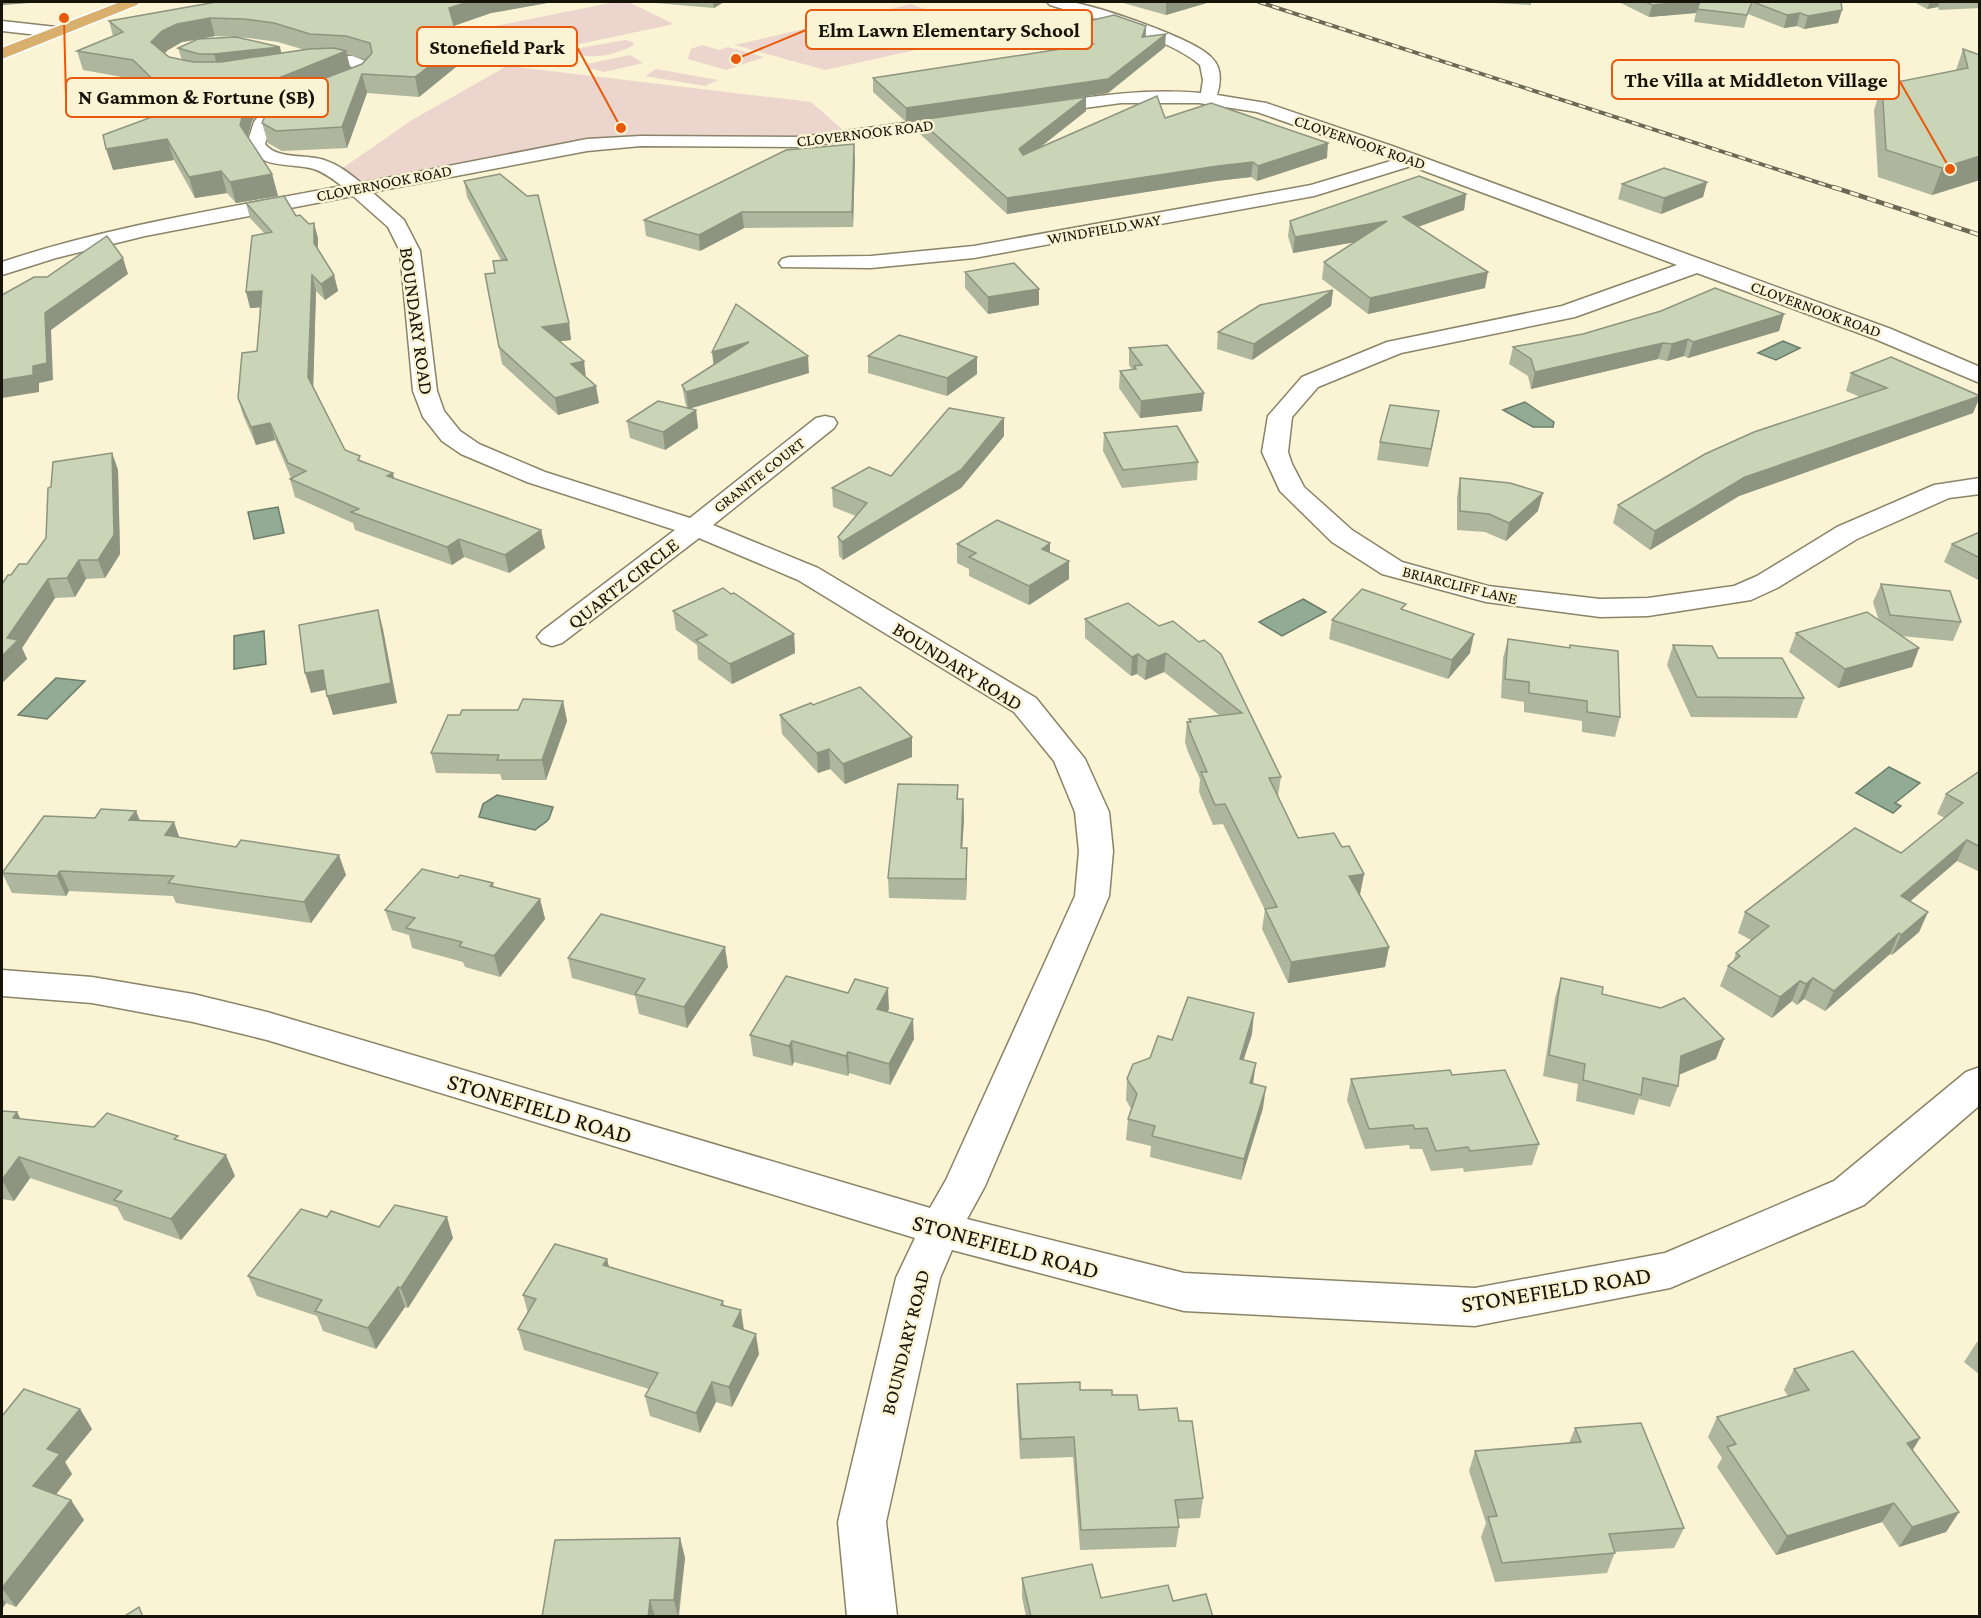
<svg xmlns="http://www.w3.org/2000/svg" width="1981" height="1618" viewBox="0 0 1981 1618" font-family="'Crimson Pro',serif">
  <rect width="100%" height="100%" fill="#faf3d4"/>
  <!-- green -->
  <g fill="#ecd5cc">
    <polygon points="615,2 628,2 674,24 537,53 490,27"/>
    <polygon points="911,4 988,34 825,70 735,45"/>
    <path d="M 625,40 L 633,42 L 634,45 C 615,55 588,62 569,50 Z"/>
    <polygon points="702,45 719,50 728,47 764,57 726,70 688,59 691,49"/>
    <polygon points="630,55 643,63 604,72 589,68 587,64"/>
    <polygon points="507,66 811,102 850,136 830,140 641,141 356,188 337,172 412,120"/>
    <polygon points="656,69 718,80 705,86 645,76"/>
  </g>
  <!-- water -->
  <g fill="#91ab94" stroke="#6c7d6a" stroke-width="1.5">
    <polygon points="1783,341 1800,348 1776,360 1758,353"/>
    <polygon points="1525,402 1554,422 1553,427 1533,427 1503,410"/>
    <polygon points="278,507 284,533 254,539 248,512"/>
    <polygon points="1303,599 1326,612 1282,636 1259,622"/>
    <polygon points="264,631 266,664 234,669 234,636"/>
    <polygon points="56,678 85,681 47,719 18,715"/>
    <polygon points="1889,767 1920,783 1895,803 1901,806 1893,813 1856,793"/>
    <path d="M 497,795 L 553,807 C 547,825 550,818 535,830 L 479,817 L 483,804 Z"/>
  </g>
  <g fill="none" stroke-linecap="round" stroke-linejoin="round">
    <!-- minor casing -->
    <g stroke="#8a8367" stroke-width="3">
      <g id="minor">
        <path d="M 1047,2 C 1054,1 1063,1 1070,2 C 1098,6 1193,38 1211,57 C 1222,67 1221,82 1217,95 L 1266,103 L 1392,146 L 1891,329 L 1980,367 L 1980,383 L 1875,339 L 1697,273 L 1575,317 L 1401,353 L 1318,387 L 1292,417 L 1288,452 L 1292,464 L 1304,487 L 1352,530 L 1402,562 L 1488,586 L 1600,599 L 1648,598 L 1734,586 L 1757,576 L 1837,527 L 1934,485 L 1980,478 L 1980,494 L 1949,498 L 1857,539 L 1777,588 L 1751,600 L 1648,616 L 1600,617 L 1486,602 L 1382,574 L 1332,542 L 1280,491 L 1262,452 L 1268,416 L 1302,377 L 1387,342 L 1562,306 L 1677,265 L 1411,166 L 1314,196 L 974,258 L 871,268 L 782,267 L 779,263 L 782,259 L 789,257 L 871,256 L 974,246 L 1311,185 L 1394,160 L 1257,112 L 1199,103 L 1121,103 L 1041,114 L 1035,113 L 1032,109 L 1041,104 C 1094,96 1147,88 1201,93 L 1203,80 L 1200,65 C 1168,37 1091,18 1050,5 Z"/>
        <polygon points="2,21 56,27 64,32 56,37 2,31"/>
        <path d="M 313,55 L 353,56 L 373,64 L 374,73 L 365,81 L 277,116 L 272,123 L 265,144 C 277,160 307,154 324,160 C 339,165 349,173 361,183 L 587,139 L 641,136 L 801,137 L 964,115 L 973,120 L 964,125 L 801,147 L 641,146 L 587,151 L 372,192 L 404,220 L 420,251 L 437,391 L 444,411 L 460,431 L 479,444 L 545,472 L 690,518 L 816,418 L 825,416 L 834,418 L 837,423 L 834,428 L 713,525 L 818,568 L 1036,698 L 1085,759 L 1109,812 L 1113,851 L 1109,896 L 985,1186 L 967,1219 L 1184,1273 L 1475,1288 L 1665,1253 L 1834,1181 L 1966,1072 L 1980,1067 L 1980,1105 L 1864,1205 L 1670,1288 L 1475,1326 L 1184,1311 L 952,1250 L 940,1278 L 886,1522 L 897,1616 L 847,1616 L 838,1522 L 896,1278 L 915,1238 L 267,1040 L 193,1022 L 92,1003 L 2,996 L 2,970 L 92,977 L 193,994 L 267,1012 L 930,1208 L 946,1180 L 1075,896 L 1079,851 L 1075,812 L 1054,761 L 1014,712 L 798,580 L 699,538 L 562,643 L 552,646 L 542,643 L 537,637 L 542,631 L 675,530 L 527,482 L 461,454 L 442,441 L 423,417 L 413,391 L 400,251 L 388,227 L 353,196 L 145,236 L 56,258 L 2,275 L 2,262 C 112,225 228,208 342,186 C 333,179 325,173 314,169 C 289,162 261,170 247,144 L 254,122 L 265,108 L 358,71 L 350,66 L 307,63 L 305,60 Z"/>
      </g>
    </g>
    <!-- major casing -->
    <g stroke="#fff" stroke-width="3">
      <polygon id="major" points="120,2 140,2 137,5 2,59 2,48"/>
    </g>
    <!-- minor -->
    <use href="#minor" fill="#fff" fill-rule="evenodd"/>
    <!-- major -->
    <use href="#major" fill="#d9af6d" fill-rule="evenodd"/>
    <!-- rail-far1 casing -->
    <g stroke="#6c6856" stroke-width="4">
      <polyline id="rail-far1" points="1259,2 1838,189"/>
    </g>
    <!-- rail casing -->
    <g stroke="#6c6856" stroke-width="4.5">
      <polyline id="rail" points="1833,187 1980,235"/>
    </g>
    <!-- rail-far1 -->
    <use href="#rail-far1" stroke="#faf3d4" stroke-width="2" stroke-dasharray="7" stroke-linecap="butt"/>
    <!-- rail -->
    <use href="#rail" stroke="#faf3d4" stroke-width="3" stroke-dasharray="9" stroke-linecap="butt"/>
  </g>
  <!-- wall -->
  <g fill="#aeb69d" fill-rule="evenodd">
    <path d="M 216,2 L 553,2 L 491,13 L 454,26 L 462,62 L 419,97 L 367,93 L 347,148 L 282,151 L 268,143 L 262,123 L 271,103 L 264,106 L 252,121 L 248,137 L 272,174 L 278,196 L 236,203 L 227,193 L 195,198 L 174,160 L 113,170 L 170,111 L 139,80 L 83,70 L 77,51 L 113,36 L 109,21 ZM 215,36 L 235,37 L 201,39 ZM 237,37 L 249,38 L 278,42 L 305,50 L 281,53 ZM 196,40 L 178,48 L 182,60 L 169,57 L 164,53 L 168,50 L 182,42 ZM 347,55 L 350,55 L 366,60 L 362,64 L 350,68 Z"/>
    <polygon points="643,2 724,2 714,8"/>
    <polygon points="1120,2 1210,2 1166,15"/>
    <polygon points="1477,2 1558,2 1557,3 1531,3 1531,5"/>
    <polygon points="1619,2 1841,2 1838,23 1804,29 1797,26 1784,28 1748,14 1744,28 1694,22 1696,13 1649,17"/>
    <polygon points="1914,2 1980,2 1980,8 1939,10 1938,7 1927,9"/>
    <polygon points="1146,26 1146,37 1165,47 1108,93 906,122 873,92 873,78 1069,48 1069,42 1064,40 1064,27"/>
    <polygon points="1963,49 1980,55 1980,180 1932,195 1878,177 1874,110 1882,85 1956,70"/>
    <polygon points="1086,97 1086,111 1040,147 1165,118 1327,158 1257,181 1251,177 1216,181 1007,214 920,134 919,120"/>
    <polygon points="855,159 853,227 744,228 700,251 646,236 644,220"/>
    <polygon points="464,181 569,323 571,340 560,341 586,377 599,403 558,415 502,364 485,274 495,273 501,260 467,197"/>
    <polygon points="1707,182 1703,197 1661,214 1618,199 1622,184"/>
    <polygon points="1466,194 1464,210 1418,227 1485,288 1368,314 1322,279 1324,262 1355,242 1293,253 1288,236 1290,221"/>
    <polygon points="246,203 296,216 318,238 318,250 334,275 338,291 325,300 316,291 313,386 345,450 362,461 394,479 541,530 545,548 509,573 464,557 452,565 355,530 353,523 295,497 290,479 291,478 275,440 256,445 243,415 238,398 257,351 260,307 250,308 264,233 250,218"/>
    <polygon points="965,272 1039,289 1039,305 988,314 965,288"/>
    <polygon points="1333,290 1331,306 1252,360 1217,349 1218,332"/>
    <polygon points="1784,314 1779,331 1688,358 1684,356 1667,361 1658,359 1531,389 1528,376 1509,364 1513,347"/>
    <polygon points="1129,348 1202,411 1140,418 1119,388 1120,371 1132,369 1129,365"/>
    <polygon points="868,356 977,374 947,396 868,373"/>
    <polygon points="809,373 689,409 696,410 698,428 665,450 630,438 627,421 687,408 685,402 682,385"/>
    <polygon points="1851,373 1980,395 1980,397 1973,413 1739,496 1650,550 1613,523 1618,505 1860,397 1846,391"/>
    <polygon points="1439,411 1428,467 1377,460 1380,442"/>
    <polygon points="1104,433 1198,462 1197,480 1122,488 1103,451"/>
    <polygon points="1004,436 961,488 843,560 839,556 838,537 856,516 833,507 832,488 891,476"/>
    <polygon points="112,453 118,470 120,554 105,578 86,579 75,597 55,598 22,648 27,659 2,683 2,584 11,575 27,564 46,538 51,487"/>
    <polygon points="1460,478 1538,511 1506,541 1485,532 1457,530 1457,497"/>
    <polygon points="1980,532 1980,581 1944,562 1952,544"/>
    <polygon points="1050,543 1050,552 1069,561 1069,579 1029,605 969,576 969,569 957,563 957,544"/>
    <polygon points="1881,584 1961,622 1953,641 1901,636 1919,648 1912,667 1838,688 1789,652 1796,633 1879,621 1873,602"/>
    <polygon points="1405,610 1470,653 1448,679 1329,639 1332,620"/>
    <polygon points="673,611 794,634 795,653 732,684 698,659 697,645 676,630"/>
    <polygon points="1085,619 1159,626 1199,642 1281,777 1278,796 1278,797 1298,838 1342,847 1364,874 1360,894 1359,894 1389,947 1385,967 1288,983 1262,929 1265,910 1223,824 1213,825 1199,792 1200,779 1188,752 1185,742 1187,722 1189,722 1189,719 1219,715 1164,672 1145,680 1137,674 1131,676 1085,638"/>
    <polygon points="1508,639 1569,648 1570,645 1620,717 1615,737 1582,732 1582,721 1524,712 1524,702 1501,698 1503,658"/>
    <polygon points="1673,645 1718,658 1804,698 1797,718 1691,717 1667,665"/>
    <polygon points="563,701 567,721 546,780 502,780 500,774 436,773 431,753 460,715 518,710"/>
    <polygon points="813,705 912,757 845,784 830,769 818,773 782,734 780,715"/>
    <polygon points="1980,771 1980,872 1957,861 1910,901 1928,912 1919,932 1892,955 1890,954 1825,1011 1804,999 1797,1005 1792,1001 1772,1018 1720,986 1728,966 1733,962 1736,953 1751,940 1738,933 1745,912 1901,853 1945,818 1937,814 1946,794"/>
    <polygon points="958,785 958,799 963,799 964,819 962,848 967,868 966,900 889,898 888,878"/>
    <polygon points="136,811 140,821 179,837 346,875 311,923 176,903 173,896 69,891 66,896 12,893 2,873 95,818"/>
    <polygon points="458,878 493,883 494,887 540,899 545,919 500,977 465,967 463,962 412,948 409,935 392,930 385,910"/>
    <polygon points="568,958 728,967 687,1028 639,1014 635,996 572,978"/>
    <polygon points="1561,978 1602,994 1716,1059 1679,1075 1678,1086 1670,1107 1639,1099 1634,1115 1576,1101 1578,1084 1543,1076 1555,998"/>
    <polygon points="889,1009 887,1012 914,1039 890,1085 849,1073 848,1076 794,1062 792,1066 753,1056 750,1035"/>
    <polygon points="1252,1034 1243,1060 1263,1108 1241,1180 1150,1157 1151,1146 1126,1140 1128,1119 1131,1109 1126,1100 1127,1079 1150,1058 1172,1040"/>
    <polygon points="1452,1075 1539,1144 1532,1165 1464,1172 1463,1168 1431,1171 1422,1149 1410,1149 1409,1145 1365,1149 1347,1100 1351,1079"/>
    <polygon points="2,1111 21,1119 180,1141 235,1176 181,1240 124,1220 117,1207 30,1178 14,1201 2,1199"/>
    <polygon points="327,1217 379,1227 453,1238 408,1308 405,1307 376,1349 323,1331 317,1316 257,1296 248,1276"/>
    <polygon points="607,1259 609,1267 723,1301 724,1305 744,1330 759,1354 732,1407 716,1402 700,1433 650,1416 645,1396 649,1389 524,1350 518,1329 528,1313 523,1295"/>
    <polygon points="1980,1340 1980,1375 1964,1362 1977,1342"/>
    <polygon points="1794,1369 1920,1438 1912,1450 1959,1512 1946,1532 1899,1547 1882,1522 1776,1555 1717,1467 1722,1458 1708,1437 1717,1417 1788,1396 1784,1390"/>
    <polygon points="1017,1384 1080,1390 1112,1395 1139,1410 1179,1421 1203,1498 1200,1518 1178,1519 1179,1527 1176,1547 1080,1550 1073,1457 1020,1459 1017,1404"/>
    <polygon points="80,1409 92,1429 65,1462 72,1474 56,1494 84,1520 16,1607 6,1603 2,1609 2,1416"/>
    <polygon points="1575,1428 1684,1528 1674,1548 1615,1552 1607,1573 1495,1582 1481,1537 1486,1523 1469,1471 1475,1451 1569,1443"/>
    <polygon points="680,1538 685,1558 679,1617 542,1617"/>
    <polygon points="1022,1578 1101,1598 1173,1601 1213,1617 1026,1617 1022,1597"/>
  </g>
  <!-- shaded-wall -->
  <g fill="#8d947f">
    <polygon points="2,2 43,2 3,5"/>
    <polygon points="468,2 553,2 491,13 453,26 449,8"/>
    <polygon points="713,2 724,2 714,8"/>
    <polygon points="1171,2 1210,2 1166,15 1166,3"/>
    <polygon points="1684,2 1701,2 1696,13 1649,17 1652,5"/>
    <polygon points="1930,2 1940,2 1938,7 1927,9"/>
    <polygon points="1842,10 1838,23 1804,29 1808,16"/>
    <polygon points="1800,13 1797,26 1784,28 1787,15"/>
    <polygon points="210,18 215,36 182,42 168,50 157,61 151,42 162,31 177,24"/>
    <polygon points="1146,26 1145,39 1142,37"/>
    <polygon points="1166,34 1165,47 1108,93 906,122 906,108"/>
    <polygon points="459,43 462,62 419,97 415,77"/>
    <polygon points="280,47 283,60 218,68 214,54"/>
    <polygon points="346,51 351,71 264,106 252,121 245,145 240,125 247,100 259,86"/>
    <polygon points="362,74 367,93 347,148 342,127"/>
    <polygon points="1086,97 1086,111 1019,164 1019,149"/>
    <polygon points="167,139 174,160 113,170 106,149"/>
    <polygon points="1328,143 1327,158 1257,181 1258,166"/>
    <polygon points="854,144 855,159 853,227 852,212"/>
    <polygon points="1980,156 1980,180 1932,195 1942,168"/>
    <polygon points="1253,162 1251,177 1216,181 1007,214 1007,198 1218,166"/>
    <polygon points="221,171 227,193 195,198 189,177"/>
    <polygon points="272,174 278,196 236,203 230,182"/>
    <polygon points="1707,182 1703,197 1661,214 1664,198"/>
    <polygon points="1466,194 1464,210 1401,233 1403,217"/>
    <polygon points="742,212 744,228 700,251 699,235"/>
    <polygon points="1387,221 1384,237 1293,253 1295,237"/>
    <polygon points="314,223 318,238 317,259 314,243"/>
    <polygon points="123,258 128,274 51,330 53,380 39,383 39,392 2,398 2,380 33,366 45,313"/>
    <polygon points="1488,272 1485,288 1368,314 1370,298"/>
    <polygon points="312,275 316,291 313,394 308,377"/>
    <polygon points="334,275 338,291 325,300 321,284"/>
    <polygon points="1039,289 1039,305 988,314 988,297"/>
    <polygon points="1333,290 1331,306 1252,360 1254,344"/>
    <polygon points="262,291 266,307 250,308 246,292"/>
    <polygon points="1784,314 1779,331 1688,358 1693,342"/>
    <polygon points="569,323 571,340 545,343 542,327"/>
    <polygon points="1688,339 1684,356 1667,361 1672,344"/>
    <polygon points="749,342 714,369 712,352"/>
    <polygon points="1663,343 1658,359 1531,389 1535,372"/>
    <polygon points="808,356 809,373 688,409 686,392"/>
    <polygon points="977,357 977,374 947,396 947,378"/>
    <polygon points="584,361 586,378 571,364"/>
    <polygon points="596,386 599,403 558,415 555,398"/>
    <polygon points="1204,393 1202,411 1140,418 1141,401"/>
    <polygon points="1980,396 1973,413 1739,496 1650,550 1655,531 1745,477"/>
    <polygon points="696,410 698,428 665,450 663,432"/>
    <polygon points="1439,411 1436,429 1428,467 1431,449"/>
    <polygon points="1004,418 1004,436 961,488 843,560 842,542"/>
    <polygon points="270,423 275,440 256,445 251,427"/>
    <polygon points="112,453 118,470 120,554 105,578 98,560"/>
    <polygon points="393,473 397,491 387,476"/>
    <polygon points="1543,493 1538,511 1506,541 1509,523"/>
    <polygon points="541,530 545,548 509,573 505,555"/>
    <polygon points="459,539 464,557 452,565 447,547"/>
    <polygon points="1050,543 1050,562 1042,549"/>
    <polygon points="79,560 86,579 75,597 67,578"/>
    <polygon points="1069,561 1069,579 1029,605 1029,586"/>
    <polygon points="48,579 55,598 22,648 27,659 2,683 2,656 7,638"/>
    <polygon points="378,610 383,629 397,703 333,715 327,696"/>
    <polygon points="794,634 795,653 732,684 730,664"/>
    <polygon points="1474,634 1470,653 1448,679 1452,660"/>
    <polygon points="1919,648 1912,667 1838,688 1845,669"/>
    <polygon points="1166,653 1164,672 1145,680 1147,661"/>
    <polygon points="1138,654 1137,674 1131,676 1132,657"/>
    <polygon points="323,670 329,689 311,693 305,673"/>
    <polygon points="563,701 567,721 546,780 542,760"/>
    <polygon points="912,737 912,757 845,784 843,764"/>
    <polygon points="829,749 830,769 818,773 817,753"/>
    <polygon points="963,799 964,819 961,868 961,848"/>
    <polygon points="136,811 144,831 129,820"/>
    <polygon points="174,822 181,842 165,835"/>
    <polygon points="1967,840 1957,861 1892,917 1901,896"/>
    <polygon points="967,848 967,868 966,900 966,879"/>
    <polygon points="339,855 346,875 311,923 304,902"/>
    <polygon points="60,871 69,891 66,896 57,876"/>
    <polygon points="1364,874 1360,894 1346,896 1349,876"/>
    <polygon points="540,899 545,919 500,977 494,956"/>
    <polygon points="1928,912 1919,932 1892,955 1901,935"/>
    <polygon points="1899,933 1890,954 1825,1011 1834,991"/>
    <polygon points="725,947 728,967 687,1028 684,1007"/>
    <polygon points="1389,947 1385,967 1288,983 1291,962"/>
    <polygon points="1813,978 1804,999 1797,1005 1806,984"/>
    <polygon points="1800,981 1792,1001 1772,1018 1780,997"/>
    <polygon points="888,988 889,1009 878,1029 877,1009"/>
    <polygon points="1254,1013 1252,1034 1237,1080 1240,1059"/>
    <polygon points="913,1019 914,1039 890,1085 889,1064"/>
    <polygon points="1724,1039 1716,1059 1673,1077 1681,1056"/>
    <polygon points="792,1041 794,1062 792,1066 789,1046"/>
    <polygon points="848,1052 849,1073 848,1076 846,1056"/>
    <polygon points="1256,1063 1253,1084 1247,1104 1250,1083"/>
    <polygon points="1266,1087 1263,1108 1241,1180 1244,1159"/>
    <polygon points="17,1112 28,1133 13,1118"/>
    <polygon points="226,1155 235,1176 181,1240 171,1219"/>
    <polygon points="19,1157 30,1178 14,1201 2,1180"/>
    <polygon points="447,1217 453,1238 408,1308 401,1288"/>
    <polygon points="607,1259 612,1280 603,1265"/>
    <polygon points="398,1287 405,1307 376,1349 368,1328"/>
    <polygon points="741,1310 744,1330 733,1326"/>
    <polygon points="756,1334 759,1354 732,1407 729,1387"/>
    <polygon points="712,1382 716,1402 700,1433 696,1413"/>
    <polygon points="80,1409 92,1429 65,1462 72,1474 47,1506 33,1486 47,1449"/>
    <polygon points="1920,1438 1908,1458 1907,1443"/>
    <polygon points="71,1500 84,1520 16,1607 2,1588"/>
    <polygon points="1894,1503 1882,1522 1776,1555 1787,1536"/>
    <polygon points="1959,1512 1946,1532 1899,1547 1912,1527"/>
    <polygon points="680,1538 685,1558 678,1617 674,1600"/>
    <polygon points="2,1598 6,1603 2,1609"/>
    <polygon points="650,1600 655,1617 648,1617"/>
  </g>
  <!-- building -->
  <g fill="#cad4b6" stroke="#8d947f" stroke-width="1.5">
    <polygon points="216,2 468,2 449,8 459,43 415,77 362,74 342,127 276,131 262,123 273,98 362,64 372,53 370,43 346,36 310,34 274,23 244,19 210,18 177,24 162,31 151,42 169,57 193,62 221,62 309,49 334,48 346,51 259,86 247,100 240,125 272,174 230,182 221,171 189,177 167,139 106,149 103,135 190,103 173,99 133,60 77,51 123,32 109,21"/>
    <polygon points="1646,2 1684,2 1652,5"/>
    <polygon points="1700,2 1752,2 1747,15 1697,9"/>
    <polygon points="1753,2 1841,2 1842,10 1808,16 1800,13 1787,15"/>
    <polygon points="1114,15 1146,26 1142,37 1166,34 1108,79 906,108 873,78 1093,44 1070,35 1079,33 1064,27"/>
    <polygon points="236,37 280,47 214,54 199,54 178,48 198,39"/>
    <polygon points="1963,49 1980,55 1980,156 1942,168 1886,150 1882,85 1968,68"/>
    <polygon points="1157,96 1165,118 1211,103 1328,143 1258,166 1253,162 1218,166 1007,198 919,120 1086,97 1019,149 1023,155"/>
    <polygon points="854,144 852,212 742,212 699,235 644,220 786,150"/>
    <polygon points="1664,168 1707,182 1664,198 1622,184"/>
    <polygon points="500,174 527,196 538,195 569,323 542,327 584,361 571,364 596,386 555,398 499,347 485,274 495,273 493,261 507,260 464,181"/>
    <polygon points="1419,176 1466,194 1403,217 1488,272 1370,298 1324,262 1387,221 1295,237 1290,221"/>
    <polygon points="284,196 296,216 300,215 309,224 314,223 314,243 334,275 321,284 312,275 308,377 345,450 360,456 358,460 393,473 387,476 541,530 505,555 459,539 447,547 351,512 359,509 290,479 306,471 288,463 270,423 251,427 238,398 242,353 257,351 262,291 246,292 252,236 272,232 246,203"/>
    <polygon points="107,236 123,258 45,313 47,363 33,366 33,375 2,380 2,295 34,277 47,277"/>
    <polygon points="1014,263 1039,289 988,297 965,272"/>
    <polygon points="1715,288 1784,314 1693,342 1688,339 1672,344 1663,343 1535,372 1531,359 1513,347 1583,334 1661,311"/>
    <polygon points="1333,290 1254,344 1218,332 1260,305"/>
    <polygon points="736,304 808,356 686,392 682,385 749,342 712,352"/>
    <polygon points="899,335 977,357 947,378 868,356"/>
    <polygon points="1167,345 1204,393 1141,401 1120,371 1136,369 1134,366 1142,365 1129,348"/>
    <polygon points="1891,357 1980,396 1745,477 1655,531 1618,505 1705,454 1754,432 1887,388 1851,373"/>
    <polygon points="658,401 696,410 663,432 627,421"/>
    <polygon points="1390,405 1439,411 1431,449 1380,442"/>
    <polygon points="949,408 1004,418 961,470 842,542 838,537 867,503 832,488 869,467 891,476"/>
    <polygon points="1177,426 1198,462 1123,470 1104,433"/>
    <polygon points="112,453 114,535 98,560 79,560 67,578 48,579 7,638 18,640 2,656 2,584 8,575 11,575 19,564 27,564 46,538 48,488 51,487 53,462"/>
    <polygon points="1460,478 1510,483 1543,493 1509,523 1489,514 1460,511"/>
    <polygon points="997,520 1050,543 1042,549 1069,561 1029,586 969,557 976,553 957,544"/>
    <polygon points="1980,532 1980,558 1952,544"/>
    <polygon points="1881,584 1950,591 1961,622 1890,615"/>
    <polygon points="723,588 731,594 734,593 794,634 730,664 696,640 707,635 673,611"/>
    <polygon points="1362,589 1406,604 1401,609 1474,634 1452,660 1332,620"/>
    <polygon points="1128,603 1159,626 1173,621 1199,642 1204,640 1221,654 1281,777 1269,778 1298,838 1334,833 1342,847 1349,846 1364,874 1349,876 1389,947 1291,962 1265,909 1277,907 1225,804 1215,805 1201,772 1207,772 1190,732 1187,722 1191,722 1189,719 1242,713 1166,653 1147,661 1138,654 1132,657 1085,619"/>
    <polygon points="378,610 391,683 327,696 323,670 305,673 299,625"/>
    <polygon points="1867,612 1919,648 1845,669 1796,633"/>
    <polygon points="1508,639 1570,648 1570,645 1618,651 1620,717 1587,712 1587,701 1529,693 1529,682 1505,679"/>
    <polygon points="1673,645 1712,646 1718,658 1782,658 1804,698 1697,697"/>
    <polygon points="860,687 912,737 843,764 829,749 817,753 780,715 811,703 813,705"/>
    <polygon points="523,699 563,701 542,760 497,760 499,755 431,753 448,715 460,715 462,710 518,710"/>
    <polygon points="1980,771 1980,847 1967,840 1901,896 1928,912 1901,935 1899,933 1834,991 1813,978 1806,984 1800,981 1780,997 1728,966 1740,956 1736,953 1769,926 1745,912 1855,828 1901,853 1963,803 1946,794"/>
    <polygon points="898,784 958,785 957,799 963,799 961,848 967,848 966,879 888,878"/>
    <polygon points="101,809 136,811 129,820 174,822 165,835 236,847 241,840 339,855 304,902 168,883 174,876 60,871 57,876 2,873 44,816 95,818"/>
    <polygon points="422,869 458,878 460,875 493,883 490,886 540,899 494,956 459,946 462,942 406,928 415,918 385,910"/>
    <polygon points="601,914 725,947 684,1007 635,994 645,979 568,958"/>
    <polygon points="786,976 848,993 855,979 888,988 877,1009 913,1019 889,1064 848,1052 846,1056 792,1041 789,1046 750,1035"/>
    <polygon points="1561,978 1603,987 1602,994 1661,1008 1684,998 1724,1039 1681,1056 1678,1086 1643,1078 1641,1095 1583,1080 1585,1064 1549,1055"/>
    <polygon points="1188,997 1254,1013 1240,1059 1256,1063 1250,1083 1266,1087 1244,1159 1152,1136 1155,1126 1128,1119 1137,1094 1127,1079 1133,1064 1150,1058 1158,1036 1172,1040"/>
    <polygon points="1450,1070 1452,1075 1505,1070 1539,1144 1470,1151 1468,1147 1436,1151 1427,1128 1415,1129 1413,1125 1369,1129 1351,1079"/>
    <polygon points="2,1111 17,1112 13,1118 94,1127 107,1113 178,1136 174,1139 226,1155 171,1219 114,1200 122,1191 19,1157 2,1180"/>
    <polygon points="395,1205 447,1217 401,1288 398,1287 368,1328 315,1311 322,1300 248,1276 301,1209 327,1217 331,1211 379,1227"/>
    <polygon points="555,1244 607,1259 603,1265 723,1301 721,1305 741,1310 733,1326 756,1334 729,1387 712,1382 696,1413 645,1396 658,1373 518,1329 536,1299 523,1295"/>
    <polygon points="1853,1351 1920,1438 1907,1443 1959,1512 1912,1527 1894,1503 1787,1536 1727,1447 1736,1444 1717,1417 1809,1390 1794,1369"/>
    <polygon points="1080,1382 1080,1390 1112,1390 1112,1395 1137,1395 1139,1410 1177,1408 1179,1421 1192,1421 1203,1498 1175,1500 1179,1527 1081,1530 1074,1437 1021,1439 1017,1384"/>
    <polygon points="24,1389 80,1409 47,1449 60,1454 33,1486 71,1500 2,1588 2,1416"/>
    <polygon points="1641,1423 1684,1528 1609,1534 1615,1553 1502,1563 1488,1517 1497,1516 1475,1451 1581,1442 1575,1428"/>
    <polygon points="680,1538 674,1600 650,1600 648,1617 542,1617 555,1540"/>
    <polygon points="1092,1564 1101,1598 1168,1585 1173,1601 1206,1594 1213,1617 1031,1617 1022,1578"/>
    <polygon points="139,1607 143,1617 123,1617"/>
  </g>
  <g text-anchor="middle" dominant-baseline="central" stroke-width="5" stroke-linejoin="round" paint-order="stroke">
    <!-- far-street labels -->
    <g font-size="16" fill="#161309" stroke="#faf3d4">
      <text transform="translate(865 133) rotate(-7)">CLOVERNOOK ROAD</text>
      <text transform="translate(1360 142) rotate(19)">CLOVERNOOK ROAD</text>
      <text transform="translate(384 183) rotate(-11)">CLOVERNOOK ROAD</text>
      <text transform="translate(1104 229) rotate(-10)">WINDFIELD WAY</text>
      <text transform="translate(1816 309) rotate(20)">CLOVERNOOK ROAD</text>
      <text transform="translate(759 475) rotate(-38)">GRANITE COURT</text>
      <text transform="translate(1460 585) rotate(14)">BRIARCLIFF LANE</text>
    </g>
    <!-- street labels -->
    <g font-size="20" fill="#161309" stroke="#faf3d4">
      <text transform="translate(417 321) rotate(82)">BOUNDARY ROAD</text>
      <text transform="translate(623 583) rotate(-38)">QUARTZ CIRCLE</text>
      <text transform="translate(958 666) rotate(32)">BOUNDARY ROAD</text>
      <text transform="translate(905 1342) rotate(-76)">BOUNDARY ROAD</text>
    </g>
    <!-- near-street labels -->
    <g font-size="24" fill="#161309" stroke="#faf3d4">
      <text transform="translate(540 1108) rotate(17)">STONEFIELD ROAD</text>
      <text transform="translate(1006 1246) rotate(15)">STONEFIELD ROAD</text>
      <text transform="translate(1556 1289) rotate(-9)">STONEFIELD ROAD</text>
    </g>
  </g>
  <!-- callouts -->
  <path fill="none" stroke="#e8590c" stroke-width="2" d="M736 59L806 30M621 128L577 47M1950 169L1899 80M64 18L66 97"/>
  <g fill="#e8590c" stroke="#faf3d4" stroke-width="2">
    <circle cx="736" cy="59" r="6"/>
    <circle cx="621" cy="128" r="6"/>
    <circle cx="1950" cy="169" r="6"/>
    <circle cx="64" cy="18" r="6"/>
  </g>
  <g fill="#faf3d4" stroke="#e8590c" stroke-width="2">
    <rect x="806" y="10" width="286" height="39" rx="6"/>
    <rect x="417" y="27" width="160" height="39" rx="6"/>
    <rect x="1612" y="60" width="287" height="39" rx="6"/>
    <rect x="66" y="78" width="262" height="39" rx="6"/>
  </g>
  <g font-size="21" text-anchor="middle" font-weight="bold" fill="#161309">
    <text x="949" y="37">Elm Lawn Elementary School</text>
    <text x="497" y="54">Stonefield Park</text>
    <text x="1756" y="87">The Villa at Middleton Village</text>
    <text x="197" y="104">N Gammon &amp; Fortune (SB)</text>
  </g>
  <!-- border -->
  <rect width="1981" height="1618" fill="none" stroke="#161309" stroke-width="6"/>
</svg>
